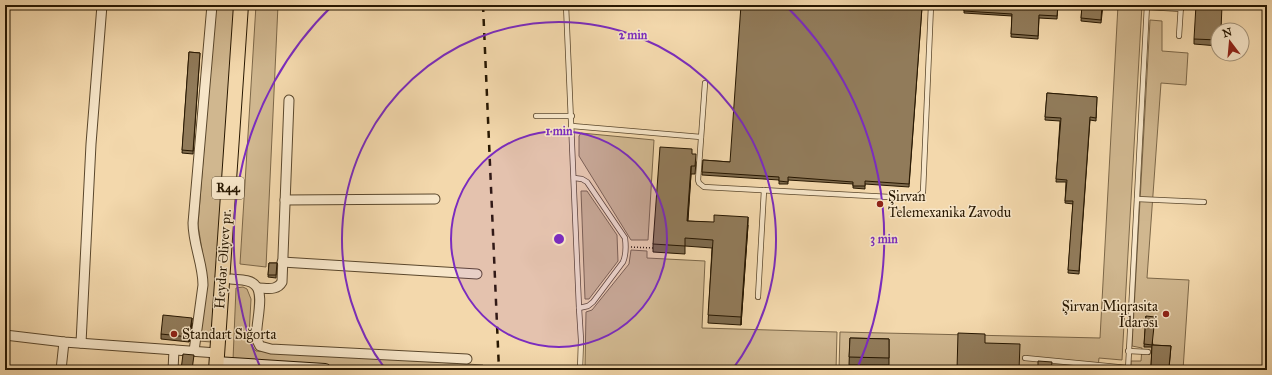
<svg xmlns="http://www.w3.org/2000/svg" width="1272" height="375" viewBox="0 0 1272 375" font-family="'IM FELL Great Primer',serif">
  <rect width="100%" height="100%" fill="#f3d8ac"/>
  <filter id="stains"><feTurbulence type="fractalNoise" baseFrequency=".005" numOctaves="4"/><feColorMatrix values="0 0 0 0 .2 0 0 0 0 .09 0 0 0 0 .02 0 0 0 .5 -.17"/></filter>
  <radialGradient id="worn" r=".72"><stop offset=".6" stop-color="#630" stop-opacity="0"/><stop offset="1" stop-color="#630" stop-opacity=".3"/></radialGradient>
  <!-- green -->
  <g fill="#d0b78f" stroke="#7c6748">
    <polygon points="215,5 235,5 211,342 199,341 206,275 198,225"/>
    <polygon points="256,5 278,5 266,267 240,264"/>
    <polygon points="1118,5 1142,5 1122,360 1099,358 1098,367 1112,370 1098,370 1098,367 1082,367 1081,370 839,370 840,332 1100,338"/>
    <polygon points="1150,20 1162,21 1162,51 1188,53 1186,85 1161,83 1147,278 1189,280 1183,370 1131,370 1131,361 1141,361 1142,348 1132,346"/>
    <polygon points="581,133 654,140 648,240 631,240 579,156 579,136"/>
    <polygon points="581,191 587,191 617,235 618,261 589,299 585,299"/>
    <polygon points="631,250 647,251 647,258 705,261 702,328 837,332 836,370 587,370 585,368 586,312 592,310 629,264"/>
    <polygon points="243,287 247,289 251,299 249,336 251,345 256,351 483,365 483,370 384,370 233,360 236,288"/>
  </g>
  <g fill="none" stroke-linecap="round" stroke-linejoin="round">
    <!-- service casing -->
    <g stroke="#5a472c" stroke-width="6">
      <g id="service">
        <polyline points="566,5 579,308 581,340 580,370"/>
        <polyline points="1147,7 1181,9"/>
        <polyline points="1179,36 1181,5"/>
        <polyline points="705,83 698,180 699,183 704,187 908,198 917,197 923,192 931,5"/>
        <polyline points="536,116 572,116"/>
        <polyline points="572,126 701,137"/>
        <path d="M 574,178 L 582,179 L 587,182 L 625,238 C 626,246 626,255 623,262 L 593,302 L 588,306 L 579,308"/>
        <polyline points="1137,199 1204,202"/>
        <polyline points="758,297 764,190"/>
        <polyline points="1128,351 1148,352"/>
        <polyline points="1025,358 1128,368"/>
        <polyline points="1128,370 1147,5"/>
      </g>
    </g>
    <!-- minor casing -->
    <g stroke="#5a472c" stroke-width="11">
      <g id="minor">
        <polyline points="285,200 435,199"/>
        <polyline points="282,262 477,274"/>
        <path d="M 231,279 C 238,280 250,279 255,285 C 266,294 254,328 257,340 C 258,342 259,344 260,346 L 271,349 L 467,359"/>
        <path d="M 258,288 C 267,288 277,291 282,282 L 289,100"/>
        <polyline points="5,335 64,342 217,353"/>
        <polyline points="81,343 91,144 102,5"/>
        <path d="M 194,351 L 203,285 C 203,264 193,244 193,223 L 212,5"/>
        <polyline points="61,370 64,342"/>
        <polyline points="173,370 174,350"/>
      </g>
    </g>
    <!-- secondary casing -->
    <g stroke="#271701" stroke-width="14">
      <polyline id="secondary" points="216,363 325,370"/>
    </g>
    <!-- primary casing -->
    <g stroke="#271701" stroke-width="16">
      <polyline id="primary" points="216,370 241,5"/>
    </g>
    <!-- path -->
    <g stroke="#271701" stroke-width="1.5" stroke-dasharray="1 2" stroke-linecap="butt">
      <polyline points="631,247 653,248"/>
      <polyline points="866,370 866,365"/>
    </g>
    <!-- service -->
    <use href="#service" stroke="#f7e6c9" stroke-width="4.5"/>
    <!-- minor -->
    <use href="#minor" stroke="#f7e6c9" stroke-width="9"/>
    <!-- secondary -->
    <use href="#secondary" stroke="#f7e6c9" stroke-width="12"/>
    <!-- primary -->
    <use href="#primary" stroke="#f3d8ac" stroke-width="14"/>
    <!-- rail -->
    <polyline stroke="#271701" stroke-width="2.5" stroke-dasharray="7 7" stroke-linecap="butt" points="483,5 499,370"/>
  </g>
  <!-- wall -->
  <g fill="#7d6a4d" stroke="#271701">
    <polygon points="964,5 1058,5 1057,19 1039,18 1038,39 1011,37 1012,16 964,13"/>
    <polygon points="1082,5 1103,5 1101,23 1081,21"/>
    <polygon points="922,7 909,187 865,184 865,189 853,188 853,184 788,180 788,184 779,184 779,180 702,175 703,160 730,162"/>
    <polygon points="1218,30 1218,46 1194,44 1194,39"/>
    <polygon points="189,52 200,53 193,154 182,153"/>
    <polygon points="1047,93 1097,97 1096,121 1090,120 1079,274 1068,273 1073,204 1065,203 1066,182 1056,182 1060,121 1045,120"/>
    <polygon points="692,154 696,162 695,174 691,174 688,221 748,225 741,325 708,323 712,248 685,246 685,254 653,252 653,244"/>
    <polygon points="269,263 277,263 276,278 268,277"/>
    <polygon points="1146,316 1153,345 1171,346 1169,369 1151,368 1152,347 1144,347"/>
    <polygon points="192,323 189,342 161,339 161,334"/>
    <polygon points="850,338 889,339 889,365 849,365"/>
  </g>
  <!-- shaded-wall -->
  <g fill="#66563f" stroke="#271701">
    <polygon points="691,166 691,174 687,228 687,221"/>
    <polygon points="748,217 748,225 741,325 741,317"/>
    <polygon points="192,318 192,323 189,342 189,337"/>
  </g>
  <!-- building -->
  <g fill="#917b5a" stroke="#271701">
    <polygon points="741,5 896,5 922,7 909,184 865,181 865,186 853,186 853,182 788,177 788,182 779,181 779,177 702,172 703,160 730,162"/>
    <polygon points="964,5 1058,5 1057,16 1039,15 1038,36 1011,34 1012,14 964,11"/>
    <polygon points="1082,5 1102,5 1101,20 1081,18"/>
    <polygon points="1196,5 1222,5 1221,30 1218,30 1218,40 1194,39"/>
    <polygon points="189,52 200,53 193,151 182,150"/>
    <polygon points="1047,93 1097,97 1096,118 1090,117 1079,271 1068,270 1073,201 1065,201 1067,180 1056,179 1061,118 1045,117"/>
    <polygon points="660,147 692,149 692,154 696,154 695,166 691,166 687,221 714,222 714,215 748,217 741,317 708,315 713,240 685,238 685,246 653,244"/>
    <polygon points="269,263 277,263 276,275 268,275"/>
    <polygon points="163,315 192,318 189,337 161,334"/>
    <polygon points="1146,316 1155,317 1152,345 1144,344"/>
    <polygon points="958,333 985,334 985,343 1020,344 1019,370 957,370"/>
    <polygon points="850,338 889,339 889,358 849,357"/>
    <polygon points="1152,345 1171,346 1169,367 1151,366"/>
    <polygon points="183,354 194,355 192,370 181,370"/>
    <polygon points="1038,361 1052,362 1051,370 1038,370"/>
    <polygon points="1083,366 1097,367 1096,370 1082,370"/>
  </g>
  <!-- distance rings -->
  <circle cx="559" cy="239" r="108" fill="#7b2cbf" fill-opacity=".12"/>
  <g fill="none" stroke="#7b2cbf" stroke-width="2">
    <circle cx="559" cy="239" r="108"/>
    <path d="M386 370A217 217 0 1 1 732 370"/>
    <path d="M261 369A325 325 0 0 1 333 5M785 5A325 325 0 0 1 857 369"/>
  </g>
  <!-- markers -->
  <g fill="#8f2418" stroke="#f7e6c9" stroke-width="1.5">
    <circle cx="880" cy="204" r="4"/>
    <circle cx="1166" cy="314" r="4"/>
    <circle cx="174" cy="334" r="4"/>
  </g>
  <g text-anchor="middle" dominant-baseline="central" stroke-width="3" stroke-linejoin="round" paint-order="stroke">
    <!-- shield labels -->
    <rect fill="#f7e6c9" stroke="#65553d" stroke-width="1" x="212" y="177" width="32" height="22" rx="3"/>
    <g font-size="13" font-weight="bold" fill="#271701">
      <text x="228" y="188">R44</text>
    </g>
    <!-- poi labels -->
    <g font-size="14" fill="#271701" stroke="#f7e6c9" text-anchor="start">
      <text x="888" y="196">Şirvan<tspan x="888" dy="16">Telemexanika Zavodu</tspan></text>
      <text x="1158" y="306" text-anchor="end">Şirvan Miqrasita<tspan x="1158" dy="16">İdarəsi</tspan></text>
      <text x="182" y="334">Standart Sığorta</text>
    </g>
    <!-- street labels -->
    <g font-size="14" fill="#271701" stroke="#f7e6c9">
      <text transform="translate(223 259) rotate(-86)">Heydər Əliyev pr.</text>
    </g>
  </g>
  <circle cx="559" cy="239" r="6" fill="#7b2cbf" stroke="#f7e6c9" stroke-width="2"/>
  <g font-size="12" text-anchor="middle" font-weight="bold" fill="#7b2cbf" stroke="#f7e6c9" stroke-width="3" stroke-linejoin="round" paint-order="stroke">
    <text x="633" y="39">2 min</text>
    <text x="559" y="135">1 min</text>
    <text x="884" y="243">3 min</text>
  </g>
  <!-- margin -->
  <rect width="1272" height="375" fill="none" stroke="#f3d8ac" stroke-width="20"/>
  <rect x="6" y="6" width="1260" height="363" fill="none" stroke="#271701" stroke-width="2"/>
  <rect x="10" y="10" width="1252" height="355" fill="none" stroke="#271701"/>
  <!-- north arrow -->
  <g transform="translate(1230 42) rotate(344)"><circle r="19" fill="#f7e6c9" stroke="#a49379"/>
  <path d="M0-3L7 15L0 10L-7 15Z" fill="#8f2418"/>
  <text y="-6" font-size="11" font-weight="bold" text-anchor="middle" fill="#271701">N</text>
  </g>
  <rect width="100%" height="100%" filter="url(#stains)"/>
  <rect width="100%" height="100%" fill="url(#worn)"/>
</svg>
